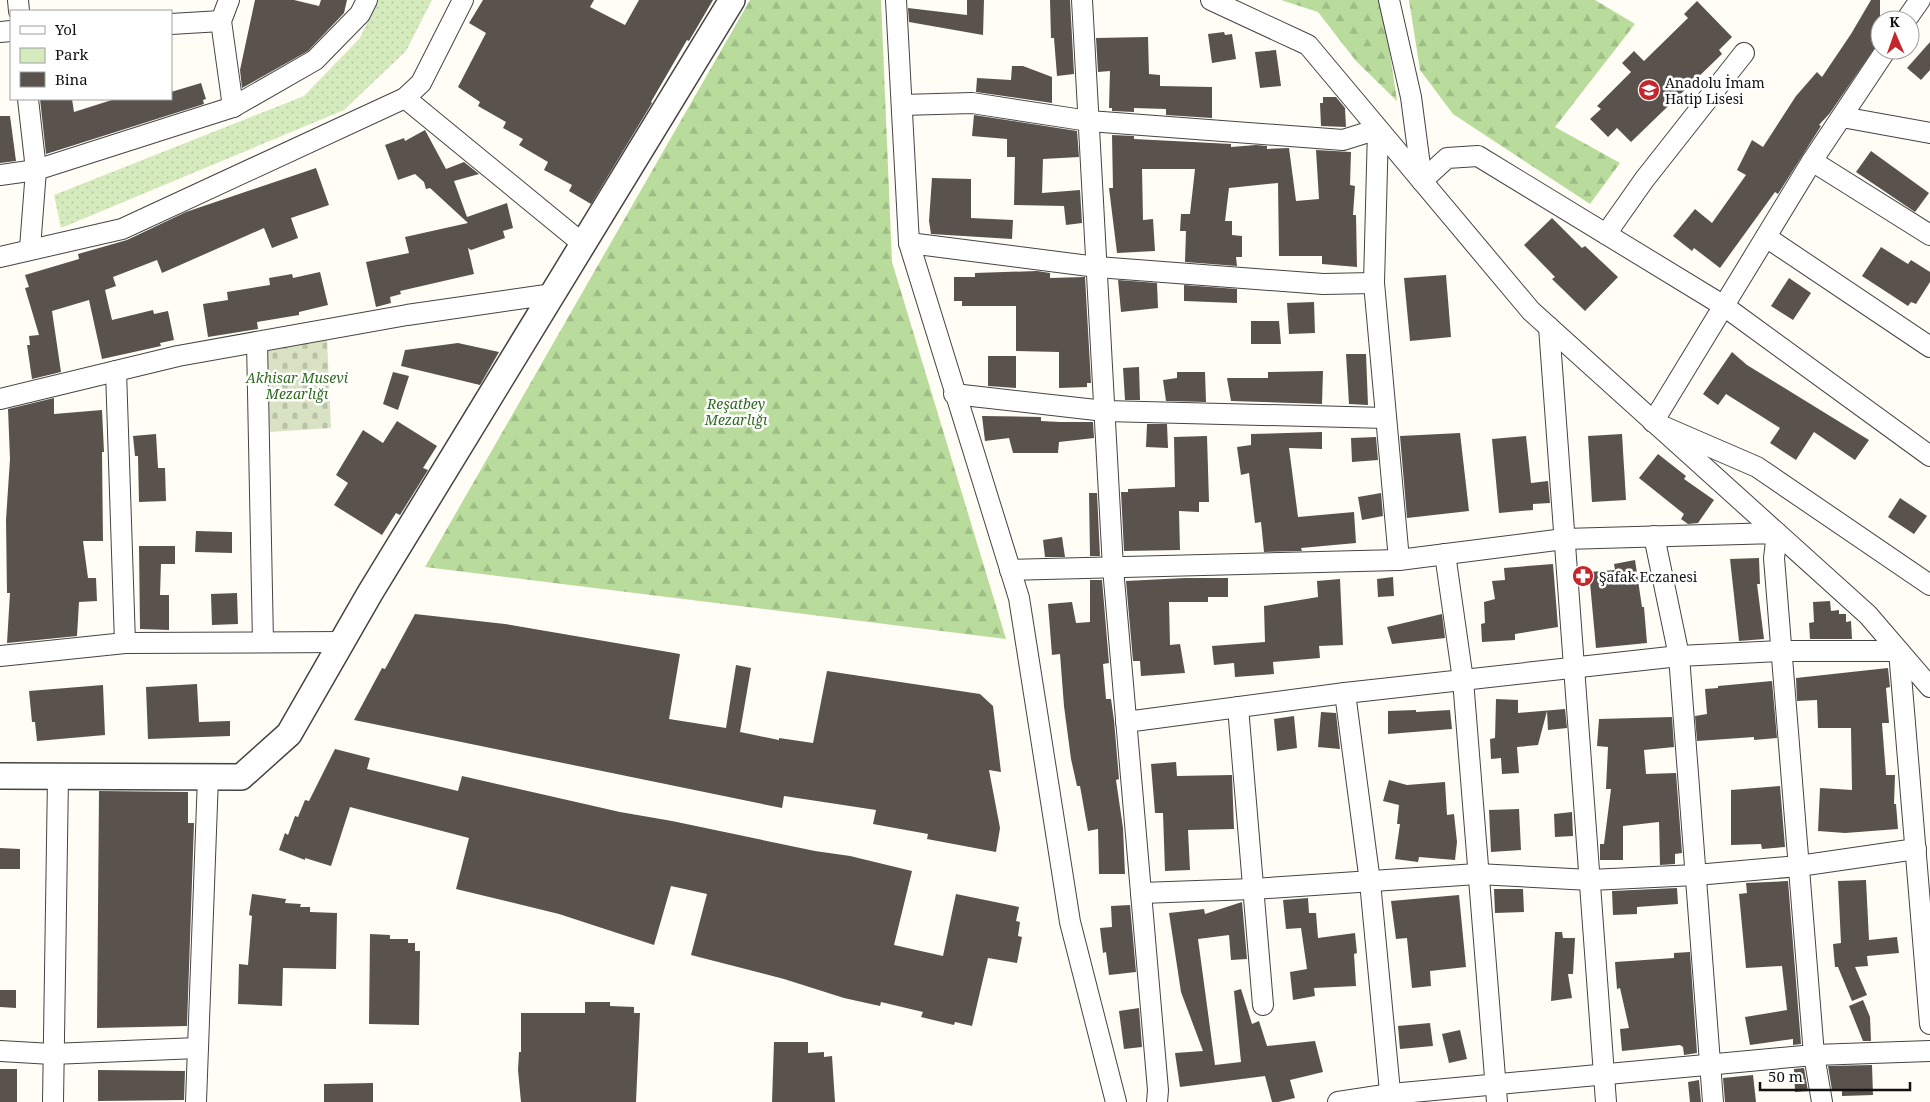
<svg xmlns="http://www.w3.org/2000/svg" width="1930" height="1102" viewBox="0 0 1930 1102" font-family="'Noto Serif',serif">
  <defs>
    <pattern id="green-dots" width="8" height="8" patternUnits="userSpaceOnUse" patternTransform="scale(1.25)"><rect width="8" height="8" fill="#d5ebbd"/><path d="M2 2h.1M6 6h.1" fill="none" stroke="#b6c8a1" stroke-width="1.8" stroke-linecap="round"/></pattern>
    <pattern id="forest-firs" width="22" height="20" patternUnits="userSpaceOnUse" patternTransform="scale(1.25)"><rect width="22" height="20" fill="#b9dc9c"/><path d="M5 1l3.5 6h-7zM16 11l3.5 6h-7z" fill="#9ebc85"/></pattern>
    <pattern id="cemetery-stones" width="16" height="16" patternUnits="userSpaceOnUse" patternTransform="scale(1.25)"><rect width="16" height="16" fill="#d9e3c4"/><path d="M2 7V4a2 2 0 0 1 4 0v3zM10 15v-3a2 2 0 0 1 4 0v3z" fill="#b9c2a7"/></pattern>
  </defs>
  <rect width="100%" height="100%" fill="#fffdf5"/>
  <!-- green -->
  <polygon fill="url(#green-dots)" points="378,0 432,0 406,51 344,110 61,228 54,195 304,96 360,38"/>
  <!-- forest -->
  <g fill="url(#forest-firs)">
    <polygon points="750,0 881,0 892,262 1006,639 425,567"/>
    <polygon points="1281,0 1382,0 1397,101 1356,61 1318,12"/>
    <polygon points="1409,0 1595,0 1635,24 1555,127 1620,163 1590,204 1453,114 1420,70"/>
  </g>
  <!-- cemetery -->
  <polygon fill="url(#cemetery-stones)" points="327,339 331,428 270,432 262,350"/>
  <!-- building -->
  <g fill="#5a524d">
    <polygon points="255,0 294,0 319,6 321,0 347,0 344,13 308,51 242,88 240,70"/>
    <polygon points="483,0 594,0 590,7 625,25 639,0 713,0 689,41 687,40 651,102 652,103 591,204 569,191 572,185 544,170 548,162 519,145 523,139 503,128 506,122 478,106 480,102 458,87 486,33 469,23"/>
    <polygon points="967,0 984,0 983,35 909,22 908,8 967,15"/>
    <polygon points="1050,0 1070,0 1074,74 1057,76 1054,38 1051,38"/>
    <polygon points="1871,0 1880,0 1880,40 1830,113 1819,125 1821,126 1778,194 1775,192 1720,268 1694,248 1692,251 1673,236 1695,209 1712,223 1746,175 1737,170 1752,140 1763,147 1796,96 1817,72 1822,77 1851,34"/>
    <polygon points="1697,1 1732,37 1719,50 1722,54 1631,142 1617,128 1608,137 1590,119 1601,109 1597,106 1631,72 1622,63 1634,51 1644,61 1688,18 1684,14"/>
    <polygon points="1224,32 1225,35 1232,34 1236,59 1212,63 1208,34"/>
    <polygon points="1148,37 1149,74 1160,75 1160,86 1212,87 1212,118 1166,115 1166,109 1134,108 1134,112 1112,111 1112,108 1109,108 1110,71 1098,72 1096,38"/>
    <polygon points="1930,42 1930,70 1921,80 1907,68"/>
    <polygon points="1276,50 1281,86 1260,88 1255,52"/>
    <polygon points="1012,66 1023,66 1052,77 1052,103 976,92 977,78 1011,80"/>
    <polygon points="201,83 206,99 203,100 204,104 46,154 40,99 72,99 74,112 115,99 171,99 171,92"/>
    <polygon points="1323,97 1336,97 1345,108 1346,127 1321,126 1320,103 1323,103"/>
    <polygon points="974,115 1077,131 1079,157 1043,159 1042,193 1080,190 1082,223 1066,225 1064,206 1014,205 1015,157 1007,157 1007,139 972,136"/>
    <polygon points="0,116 10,116 16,161 0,163"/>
    <polygon points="425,130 446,169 464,162 479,174 454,181 467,217 507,203 513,228 503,231 505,238 471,250 468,248 474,274 400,291 401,294 390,297 391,303 376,307 366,262 409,253 405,237 468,223 430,188 426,189 424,182 415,174 398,180 385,145 404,138 405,141"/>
    <polygon points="1112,135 1134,136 1134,139 1231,144 1231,147 1256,145 1267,146 1267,149 1289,148 1296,201 1319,199 1316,150 1351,152 1350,185 1355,186 1353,215 1356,215 1357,267 1322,264 1322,256 1279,256 1278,183 1229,188 1225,221 1232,221 1232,235 1242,236 1242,257 1236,257 1237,266 1185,262 1186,231 1180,231 1181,214 1190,214 1195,169 1142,169 1143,220 1153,219 1155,251 1117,253 1109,188 1113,188"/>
    <polygon points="1871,151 1929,193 1915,212 1856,172"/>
    <polygon points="316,168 329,205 291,218 298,238 272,248 264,228 162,273 157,260 113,277 116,286 105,290 112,320 153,310 154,314 168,311 174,340 160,343 161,346 102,359 89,300 52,311 61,372 32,379 27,345 30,345 29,336 39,335 25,288 29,287 25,275 79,259 78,254 127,240 186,212"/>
    <polygon points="932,178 971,179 971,218 1013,220 1012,239 931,234 929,221"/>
    <polygon points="1552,218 1582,248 1585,246 1618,277 1585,311 1552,279 1555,277 1524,245"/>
    <polygon points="1881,247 1908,264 1911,260 1930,272 1930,282 1916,304 1911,302 1908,306 1862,276"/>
    <polygon points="1037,271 1050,273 1050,278 1085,277 1091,383 1087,383 1087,387 1059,388 1059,352 1016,351 1016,306 962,306 962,301 954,301 954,277 975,277 975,273"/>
    <polygon points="320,272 328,305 299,312 299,315 257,322 258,329 208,337 203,304 228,300 227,292 270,285 269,278 292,274 293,278"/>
    <polygon points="1446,275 1451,337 1410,341 1404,278"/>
    <polygon points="1789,278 1811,293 1793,320 1771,306"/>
    <polygon points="1118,280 1157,283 1158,308 1121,312"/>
    <polygon points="1184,285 1237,289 1237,303 1184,301"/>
    <polygon points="1314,302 1315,333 1289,334 1287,303"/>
    <polygon points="1251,321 1279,321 1281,344 1251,344"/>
    <polygon points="458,343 499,352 480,385 401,366 405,350"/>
    <polygon points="1732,352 1747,365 1869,440 1855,460 1814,432 1796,460 1770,443 1780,428 1726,394 1718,405 1703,394"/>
    <polygon points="1346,354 1366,354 1368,405 1349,404"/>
    <polygon points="988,356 1016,356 1016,388 988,386"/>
    <polygon points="1139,367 1140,400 1125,400 1123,368"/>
    <polygon points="1323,371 1322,404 1231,401 1227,378 1268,378 1268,372"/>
    <polygon points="393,372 409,376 398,410 383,404"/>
    <polygon points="1177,372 1205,372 1206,402 1166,401 1163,380 1177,378"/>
    <polygon points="54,398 54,414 102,410 104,452 102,452 103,541 83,541 88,578 96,578 97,601 79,602 77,636 7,643 10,593 7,593 6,520 10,459 8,409"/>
    <polygon points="982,416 1041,417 1041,421 1060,422 1093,422 1094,438 1059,442 1058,453 1013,453 1009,438 985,441"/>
    <polygon points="397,421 437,446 423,468 428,470 400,515 396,513 382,535 334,505 348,483 336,475 363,430 383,443"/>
    <polygon points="1147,424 1167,424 1168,448 1146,447"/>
    <polygon points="1322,432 1322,449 1289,448 1298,517 1354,512 1356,543 1301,548 1302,551 1264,552 1261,522 1255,523 1249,473 1241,475 1237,447 1251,445 1251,434"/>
    <polygon points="1460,433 1469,511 1407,518 1400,436"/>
    <polygon points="156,434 158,468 165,468 166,501 139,502 138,456 135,456 133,436"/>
    <polygon points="1622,434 1626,500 1592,502 1588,436"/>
    <polygon points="1207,436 1209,502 1199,502 1199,512 1179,511 1180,550 1124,551 1121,492 1128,492 1128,489 1175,487 1174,437"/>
    <polygon points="1526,436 1531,483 1548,481 1550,503 1533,504 1533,510 1499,513 1492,439"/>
    <polygon points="1376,437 1378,460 1352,462 1351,438"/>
    <polygon points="1658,454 1686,476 1684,479 1714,500 1698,523 1688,524 1681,519 1684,514 1639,478"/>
    <polygon points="1089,493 1097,493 1100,556 1090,556"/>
    <polygon points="1381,493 1383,516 1362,520 1358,497"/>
    <polygon points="1900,498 1927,516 1914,534 1888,517"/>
    <polygon points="196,531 232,532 232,553 195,552"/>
    <polygon points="1062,537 1065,557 1045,557 1043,540"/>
    <polygon points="139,546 175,546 175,564 161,564 160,595 169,595 169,630 140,629"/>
    <polygon points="1759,558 1760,584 1757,584 1764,639 1739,641 1730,559"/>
    <polygon points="1635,560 1642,607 1644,607 1647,643 1596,648 1589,572 1615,570 1614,564"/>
    <polygon points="1553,564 1558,627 1515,634 1515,640 1482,642 1481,624 1485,623 1484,602 1495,599 1492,581 1505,580 1504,568"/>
    <polygon points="1393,577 1394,596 1378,597 1377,579"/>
    <polygon points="1185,578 1228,578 1228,597 1208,597 1208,602 1169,602 1170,645 1180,644 1185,673 1141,676 1140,661 1133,661 1126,581"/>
    <polygon points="1340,579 1343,645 1319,646 1320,658 1273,662 1274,674 1235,677 1234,663 1214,665 1212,646 1265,642 1264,606 1318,597 1317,581"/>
    <polygon points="1090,580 1102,580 1109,663 1103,664 1106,699 1111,699 1114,720 1119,779 1116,780 1123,828 1125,874 1099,874 1098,829 1088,831 1080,786 1077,786 1071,759 1064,706 1060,654 1052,655 1048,604 1072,602 1076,623 1090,622"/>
    <polygon points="237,593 238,624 212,625 211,594"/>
    <polygon points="1830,601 1831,611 1839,610 1839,614 1846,614 1846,622 1851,621 1852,639 1810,639 1809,623 1814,622 1813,602"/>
    <polygon points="415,614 505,624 680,654 669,719 726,728 736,665 751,668 740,732 779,740 779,738 813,743 827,671 980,694 993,706 1001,772 989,770 1000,828 996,852 927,839 928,834 873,824 876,810 784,796 782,808 354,720 382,668 385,669"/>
    <polygon points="1442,614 1445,638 1392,644 1387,627"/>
    <polygon points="1888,668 1890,687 1886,688 1889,723 1882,723 1886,775 1895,775 1894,804 1896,804 1898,829 1845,833 1818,831 1820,788 1852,790 1851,728 1818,728 1817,700 1797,701 1796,678"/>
    <polygon points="1772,681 1777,738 1754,740 1754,737 1697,741 1695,716 1707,714 1705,689 1718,688 1718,686"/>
    <polygon points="197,684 199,722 230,721 230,736 148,739 146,687"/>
    <polygon points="103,685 105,735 37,741 35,722 32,722 29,691"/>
    <polygon points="1496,699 1518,700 1518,713 1565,709 1567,728 1548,730 1547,711 1538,745 1517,747 1519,773 1502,774 1501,758 1491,759 1490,739 1495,738"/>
    <polygon points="1416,710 1416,712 1450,710 1452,729 1388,734 1388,711"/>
    <polygon points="1321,712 1336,713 1340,749 1318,747"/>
    <polygon points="1294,716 1297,748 1277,751 1274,719"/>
    <polygon points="1672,717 1674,747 1644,750 1646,774 1676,773 1682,853 1675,854 1675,864 1660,865 1659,822 1623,826 1623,860 1600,860 1600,844 1604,844 1611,789 1606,789 1608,747 1597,746 1599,719"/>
    <polygon points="335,749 370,758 367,769 458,791 462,776 620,812 672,821 815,851 850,856 912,871 894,945 943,956 956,894 1019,907 1016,921 1020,922 1018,936 1022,937 1017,963 988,958 972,1026 955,1022 954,1025 921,1017 923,1012 881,1002 880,1006 844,998 784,979 691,955 707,894 671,886 654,945 559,914 456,889 469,838 350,807 331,866 305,858 305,860 279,850 285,833 288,835 295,816 298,817 305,800 309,801"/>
    <polygon points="1176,762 1177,776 1232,775 1234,829 1188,830 1190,870 1165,871 1163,813 1155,813 1151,764"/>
    <polygon points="1389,780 1407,785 1445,782 1447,815 1454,814 1457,842 1455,860 1419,857 1418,862 1395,859 1400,824 1397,824 1399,805 1383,801"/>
    <polygon points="1780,786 1785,847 1762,849 1761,844 1731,845 1731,790"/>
    <polygon points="99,791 188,792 188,823 194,823 187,1026 97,1028"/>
    <polygon points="1519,809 1521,850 1491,852 1489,810"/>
    <polygon points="1572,812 1573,836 1555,837 1554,814"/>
    <polygon points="0,848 20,849 20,869 0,869"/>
    <polygon points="1866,880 1869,940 1897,937 1899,953 1867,956 1868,966 1855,967 1867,995 1852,1001 1838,967 1835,967 1833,944 1841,943 1838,881"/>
    <polygon points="1788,881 1801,1044 1793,1045 1793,1039 1750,1045 1745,1017 1787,1010 1782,966 1746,968 1739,894 1747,893 1746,883"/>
    <polygon points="1677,888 1678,904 1637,907 1637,914 1613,915 1612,891"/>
    <polygon points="1494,889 1523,889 1524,912 1495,913"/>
    <polygon points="252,894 286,899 285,903 301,904 300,907 310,907 310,912 337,913 336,969 283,968 282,1006 238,1004 239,964 248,965 252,916 249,915"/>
    <polygon points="1459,895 1466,967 1430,971 1431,986 1412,988 1407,938 1396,939 1391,901"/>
    <polygon points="1308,898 1309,913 1316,913 1318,938 1355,933 1357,953 1354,954 1356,986 1314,988 1315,996 1293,1000 1290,972 1307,969 1301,928 1286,929 1283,900"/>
    <polygon points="1242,902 1247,959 1231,960 1229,935 1198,939 1215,1065 1241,1062 1234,991 1241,989 1252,1024 1259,1021 1267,1046 1315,1041 1323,1072 1290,1080 1295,1098 1278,1102 1272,1102 1265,1076 1180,1087 1175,1053 1203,1051 1181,992 1169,913 1204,909 1205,914"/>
    <polygon points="1130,905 1136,972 1109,975 1106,952 1103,953 1100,928 1112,927 1111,906"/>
    <polygon points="1555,932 1562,932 1563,938 1575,938 1573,974 1568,974 1572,998 1551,1001"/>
    <polygon points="370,934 390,935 390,939 408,939 408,943 415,943 415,951 420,951 419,1025 369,1024"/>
    <polygon points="1690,952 1697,1053 1684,1055 1683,1047 1680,1045 1622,1051 1620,1029 1629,1028 1620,988 1617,989 1615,962 1674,958 1674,953"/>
    <polygon points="0,990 16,990 16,1008 0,1007"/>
    <polygon points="1863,1000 1870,1017 1871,1041 1863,1041 1849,1006"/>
    <polygon points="585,1002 610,1002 610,1006 634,1007 634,1013 640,1013 636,1102 521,1102 518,1070 519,1052 521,1052 521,1013 585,1013"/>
    <polygon points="1139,1008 1142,1047 1124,1049 1119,1011"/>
    <polygon points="1430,1023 1433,1046 1400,1049 1398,1026"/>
    <polygon points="1460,1030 1467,1059 1449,1063 1442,1034"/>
    <polygon points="774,1042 808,1042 808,1053 824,1052 824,1057 832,1056 835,1102 772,1102"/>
    <polygon points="1872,1065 1873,1095 1842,1096 1842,1090 1832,1090 1828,1066"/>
    <polygon points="1804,1068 1808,1091 1795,1092 1794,1069"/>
    <rect x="0" y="1069" width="17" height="33"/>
    <polygon points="98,1070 185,1071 184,1100 98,1101"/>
    <polygon points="1753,1075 1756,1102 1725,1102 1723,1078"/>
    <polygon points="1699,1080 1701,1102 1690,1102 1688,1082"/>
    <polygon points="373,1083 373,1102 324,1102 324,1084"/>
  </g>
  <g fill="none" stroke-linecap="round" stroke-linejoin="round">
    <!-- minor casing -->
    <g stroke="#444" stroke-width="22">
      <g id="minor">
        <polyline points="18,0 19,11"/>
        <polyline points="229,0 221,21 233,107"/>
        <polyline points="896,0 909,243 1019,598 1070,922 1116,1102"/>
        <polyline points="1082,0 1113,568 1158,1090 1157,1102"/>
        <polyline points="1211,0 1308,45 1531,311 1868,615 1930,687"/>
        <polyline points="1389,0 1411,97 1422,181"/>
        <polyline points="1906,20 1920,0"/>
        <polyline points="171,24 221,21"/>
        <polyline points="0,32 11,31"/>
        <polyline points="1886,50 1812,161 1653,422 1757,467 1930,585"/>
        <polyline points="405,98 583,244"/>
        <polyline points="28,99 36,170 30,248"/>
        <polyline points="902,105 972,103 1089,121 1343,140 1378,129 1374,283 1399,560"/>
        <polyline points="1842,117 1930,133"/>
        <polyline points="1812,161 1930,235"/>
        <polyline points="0,175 36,170 233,107 315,60 360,14 367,0"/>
        <polyline points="1422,181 1447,158 1478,156 1724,306 1930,456"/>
        <polyline points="1606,234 1644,180 1744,53"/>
        <polyline points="1766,237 1930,347"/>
        <polyline points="909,243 1097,267 1323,284 1374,283"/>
        <polyline points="0,257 122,229 405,98 421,83 463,0"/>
        <polyline points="1549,327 1606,1102"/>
        <polyline points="257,342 263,642"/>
        <polyline points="116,371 125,643"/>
        <polyline points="954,394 1105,411 1386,418"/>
        <polyline points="0,399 178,356 407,315 553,294"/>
        <polyline points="1654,536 1679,656 1713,1102"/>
        <polyline points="1445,554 1463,680 1497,1102"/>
        <polyline points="1010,570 1399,560 1564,539 1777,533 1774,558 1814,1055 1822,1102"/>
        <polyline points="0,656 125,643 342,642"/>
        <polyline points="1345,693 1370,882 1391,1102"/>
        <polyline points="1238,707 1263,1005"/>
        <polyline points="1126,722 1345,693 1679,656 1782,651 1899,651 1930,1024"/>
        <polyline points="1141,893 1253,889 1477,874 1590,880 1696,875 1799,866 1916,849"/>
        <polyline points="0,1051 52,1054 198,1048"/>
        <polyline points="53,1102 58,777"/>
        <polyline points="196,1102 208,777"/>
        <polyline points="1338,1102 1391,1094 1814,1055 1930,1051"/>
      </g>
    </g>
    <!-- tertiary casing -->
    <g stroke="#444" stroke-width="28">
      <polyline id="tertiary" points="0,776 241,777 289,734 370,593 732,0"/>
    </g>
    <!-- minor -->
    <use href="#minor" stroke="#fff" stroke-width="20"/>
    <!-- tertiary -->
    <use href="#tertiary" stroke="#fff" stroke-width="25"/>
  </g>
  <!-- icons -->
  <defs>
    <g id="school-disc" transform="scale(1.125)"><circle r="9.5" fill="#c4262e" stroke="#fff"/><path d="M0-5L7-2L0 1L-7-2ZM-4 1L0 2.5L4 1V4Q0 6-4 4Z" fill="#fff"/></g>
    <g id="pharmacy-disc" transform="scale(1.125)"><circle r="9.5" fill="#c4262e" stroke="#fff"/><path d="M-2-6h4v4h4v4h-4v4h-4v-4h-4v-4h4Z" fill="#fff"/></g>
  </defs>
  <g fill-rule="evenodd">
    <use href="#school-disc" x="1649" y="90"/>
    <use href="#pharmacy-disc" x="1583" y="576"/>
  </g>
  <g text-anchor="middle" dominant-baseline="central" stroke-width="5" stroke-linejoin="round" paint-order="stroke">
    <!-- poi labels -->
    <g font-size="14" fill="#111" stroke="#fff" text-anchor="start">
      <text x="1665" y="82">Anadolu İmam<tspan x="1665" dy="16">Hatip Lisesi</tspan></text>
      <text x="1599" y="576">Şafak Eczanesi</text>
    </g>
    <!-- park labels -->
    <g font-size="14" font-style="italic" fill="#2f6b1f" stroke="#fff">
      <text x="297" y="377">Akhisar Musevi<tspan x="297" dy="16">Mezarlığı</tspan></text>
      <text x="736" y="403">Reşatbey<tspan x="736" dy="16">Mezarlığı</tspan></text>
    </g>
  </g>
  <!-- legend -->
  <rect x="10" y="10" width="162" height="90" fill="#ffffff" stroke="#a0a0a0"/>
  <rect x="20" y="26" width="25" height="8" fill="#ffffff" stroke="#a0a0a0"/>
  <text x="55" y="35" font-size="15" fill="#111111">Yol</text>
  <rect x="20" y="48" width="25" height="15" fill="#d5ebbd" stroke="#a0a0a0"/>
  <text x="55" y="60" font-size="15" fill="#111111">Park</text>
  <rect x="20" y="72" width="25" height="15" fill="#5a524d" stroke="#a0a0a0"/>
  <text x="55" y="85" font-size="15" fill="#111111">Bina</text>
  <!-- north arrow -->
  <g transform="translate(1895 35) rotate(358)"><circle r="24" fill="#ffffff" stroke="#a0a0a0"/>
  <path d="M0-4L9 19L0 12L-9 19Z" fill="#c4262e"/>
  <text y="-8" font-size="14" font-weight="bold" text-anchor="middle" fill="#111111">K</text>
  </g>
  <!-- scale -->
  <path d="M1760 1082v8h150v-8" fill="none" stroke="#111111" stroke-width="2.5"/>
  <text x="1768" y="1082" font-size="15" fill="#111111" stroke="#ffffff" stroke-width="4" paint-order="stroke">50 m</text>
</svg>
